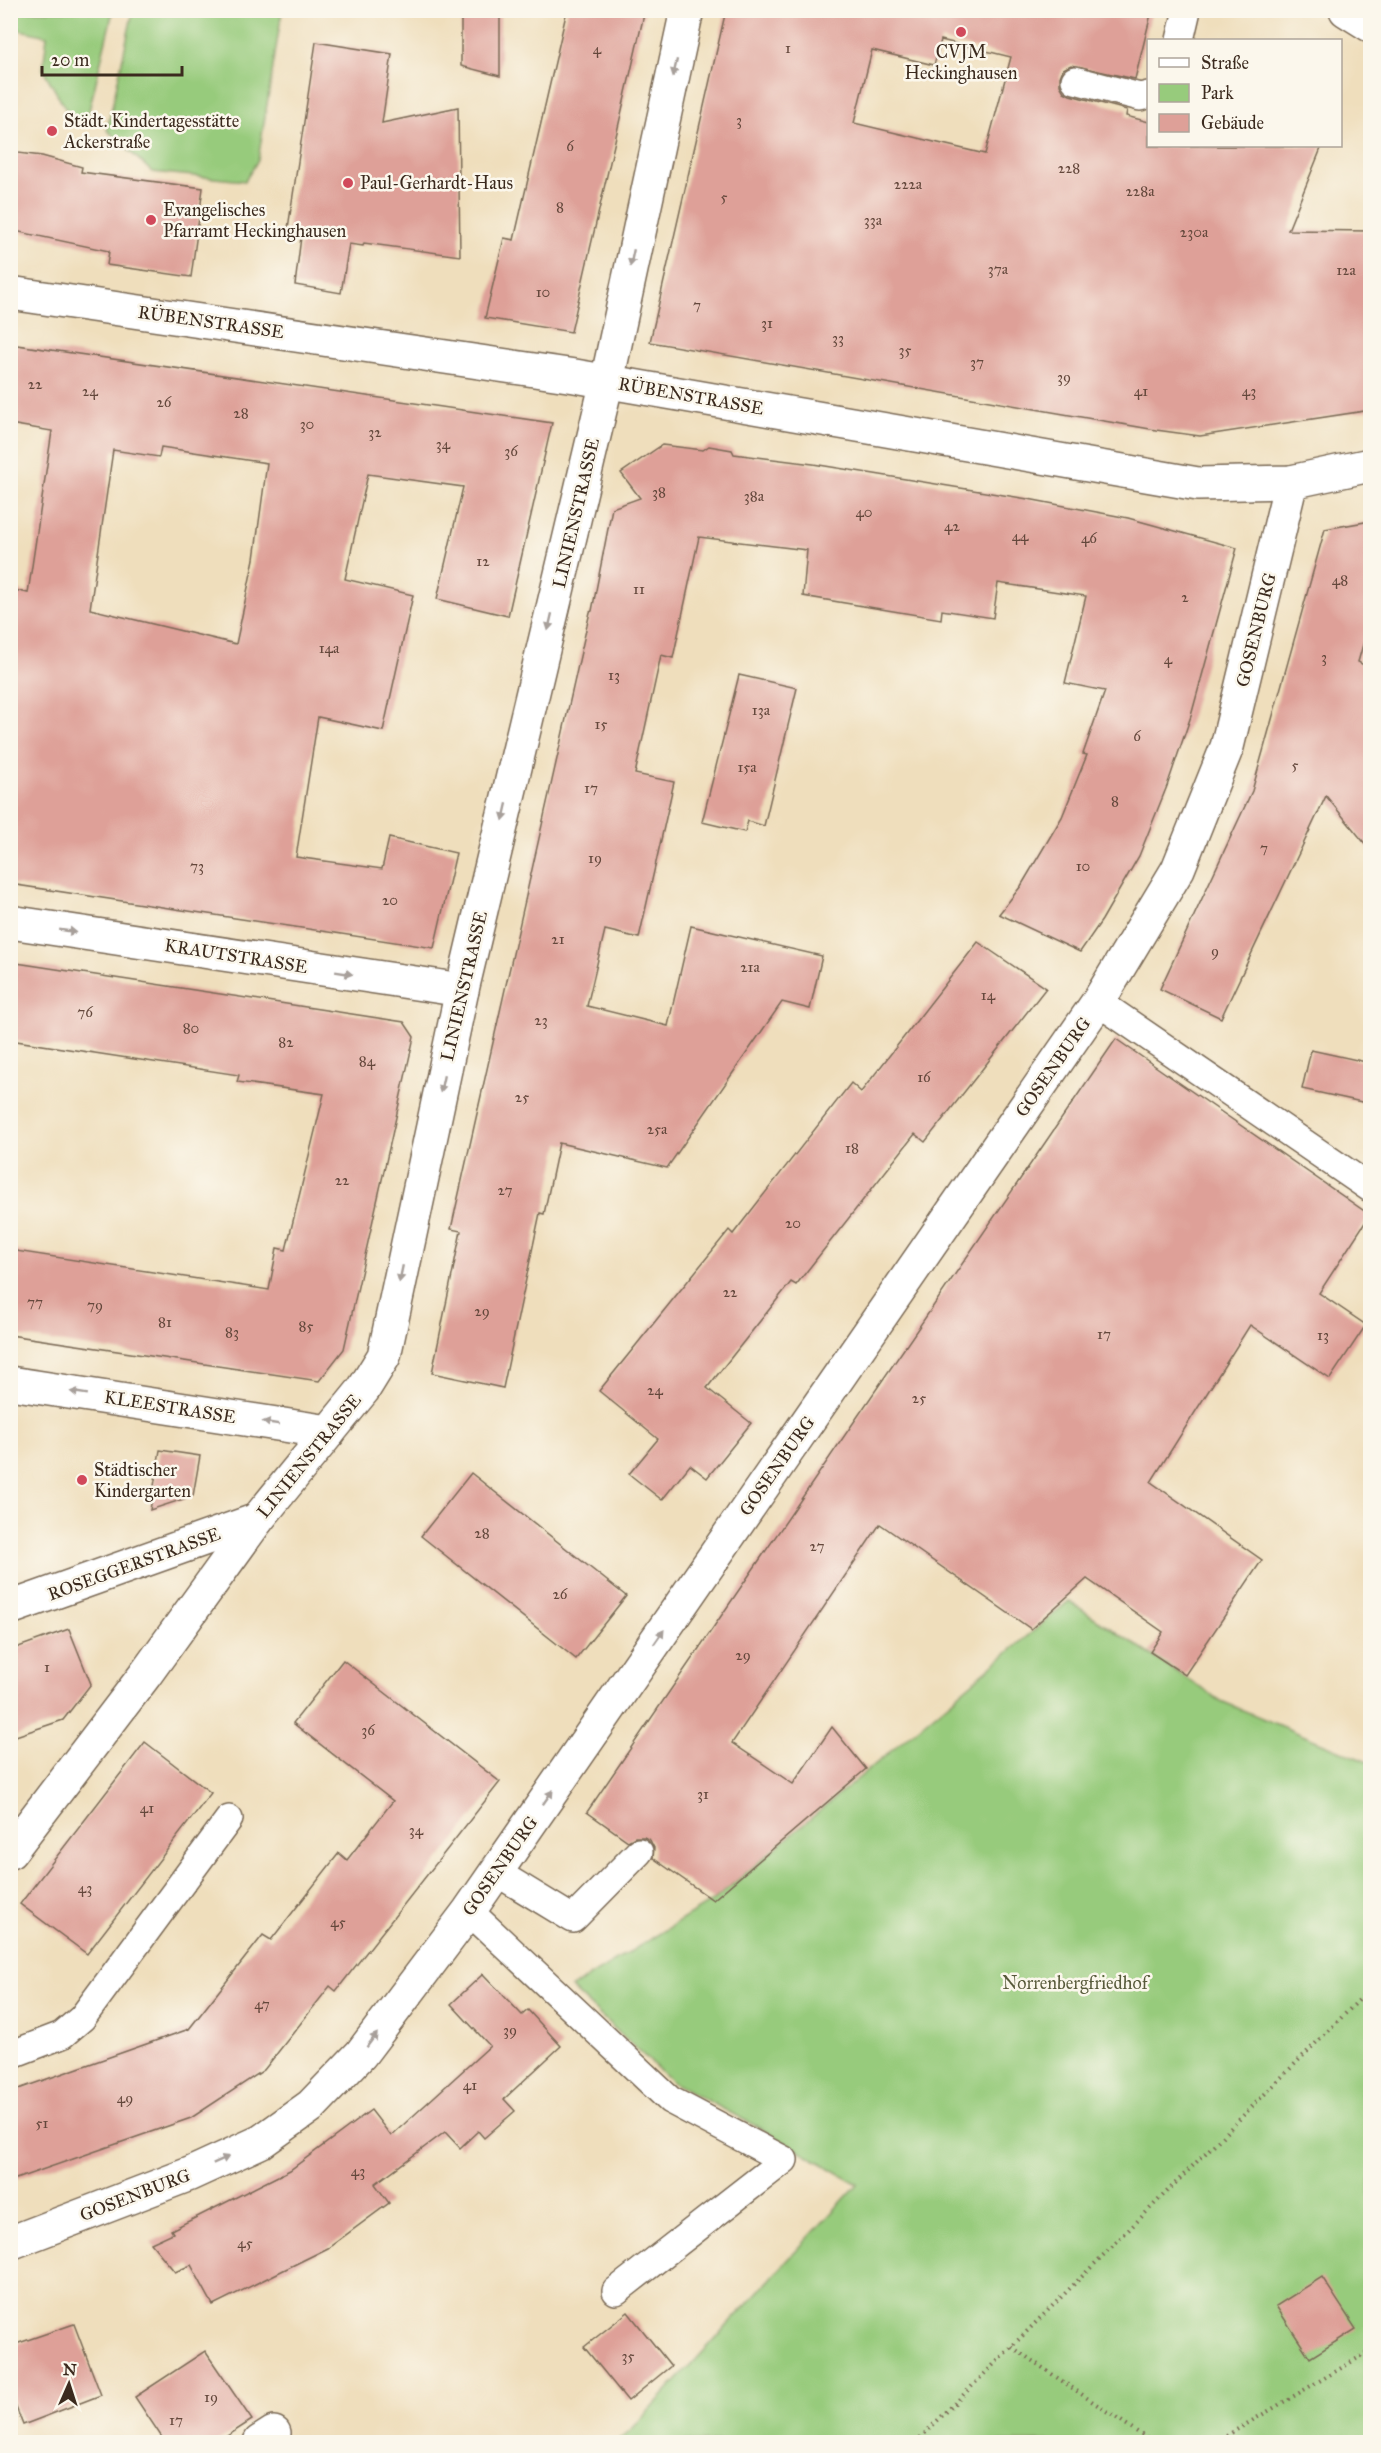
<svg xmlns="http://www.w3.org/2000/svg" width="1381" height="2453" viewBox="0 0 1381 2453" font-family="'IM FELL Great Primer',serif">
  <rect width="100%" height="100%" fill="#fbf7ec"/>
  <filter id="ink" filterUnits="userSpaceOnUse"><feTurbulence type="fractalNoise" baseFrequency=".0167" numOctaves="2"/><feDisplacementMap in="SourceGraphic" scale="12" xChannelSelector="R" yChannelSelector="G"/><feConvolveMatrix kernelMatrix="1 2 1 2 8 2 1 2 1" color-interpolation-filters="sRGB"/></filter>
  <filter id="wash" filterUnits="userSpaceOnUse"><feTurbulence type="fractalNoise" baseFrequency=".008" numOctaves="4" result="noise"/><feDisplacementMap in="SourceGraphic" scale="24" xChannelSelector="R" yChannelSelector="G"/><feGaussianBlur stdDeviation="1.35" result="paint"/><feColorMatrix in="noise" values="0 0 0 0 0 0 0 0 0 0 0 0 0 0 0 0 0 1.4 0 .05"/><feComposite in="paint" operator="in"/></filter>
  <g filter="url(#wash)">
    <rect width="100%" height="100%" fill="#efdebc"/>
    <!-- green -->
    <g fill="#97cb7c" stroke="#697a4d" stroke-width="1.5">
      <polygon points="10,11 113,11 86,123 72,120 43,69 47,36 11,28"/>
      <polygon points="133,11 282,11 258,160 245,181 152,172 107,130"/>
      <polygon points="1069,1601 1221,1701 1370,1763 1370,2442 616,2442 632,2429 858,2184 767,2132 672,2082 571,1988 714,1900"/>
    </g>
    <g id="blocks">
      <!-- building -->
      <g fill="#dea098" fill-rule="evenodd">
        <polygon points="461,10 500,10 500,76 461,66"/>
        <polygon points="567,10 645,10 571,332 485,318 504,238 514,240"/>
        <path d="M 726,10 L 1152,10 L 1135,79 L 1071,65 L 1063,69 L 1060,77 L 1060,85 L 1064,92 L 1070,95 L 1127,110 L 1126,116 L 1149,122 L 1149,146 L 1322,146 L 1288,230 L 1371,231 L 1371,410 L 1200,436 L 1156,430 L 650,342 ZM 941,40 L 1011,57 L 985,154 L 854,123 L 872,50 L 934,65 Z"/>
        <polygon points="316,42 392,54 382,123 458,107 460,256 364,243 363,246 349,244 341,293 295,285 301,237 287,235"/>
        <polygon points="10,152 42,156 82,167 81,172 203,188 191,277 107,265 109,251 10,230"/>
        <path d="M 10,344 L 552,423 L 508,616 L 437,599 L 463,487 L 368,474 L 345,579 L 413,595 L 383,731 L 318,717 L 296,857 L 382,869 L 389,838 L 456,853 L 434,948 L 10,884 L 10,589 L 28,593 L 52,431 L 10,424 ZM 161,447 L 267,463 L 254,559 L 236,644 L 90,609 L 113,450 L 159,457 Z"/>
        <polygon points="662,445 703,450 709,446 732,450 734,454 813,464 1028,499 1128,518 1237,548 1191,716 1167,786 1139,856 1102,920 1080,952 999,914 1021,886 1062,817 1087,755 1083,754 1105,691 1065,683 1086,596 998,583 993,618 942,610 941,619 803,596 807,550 699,537 673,658 661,655 635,774 674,782 639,938 605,930 587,1006 668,1026 691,926 822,956 810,1009 782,1002 667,1168 559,1143 544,1214 540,1213 503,1388 432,1373 461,1231 451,1229 590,612 592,611 612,508 640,498 621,473"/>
        <polygon points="1371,521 1371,617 1358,662 1371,669 1371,851 1326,796 1221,1018 1160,989 1252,791 1325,529"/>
        <polygon points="739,675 797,688 764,826 748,821 745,832 702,822"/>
        <polygon points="978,942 1046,988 925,1142 915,1134 796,1285 791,1282 707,1388 751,1423 707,1478 690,1465 662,1500 629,1474 658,1439 599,1391 729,1230 733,1234 851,1083 861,1092"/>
        <polygon points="10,962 404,1022 414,1037 344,1349 319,1381 10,1335 10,1250 269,1290 277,1248 286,1250 324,1094 237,1082 239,1075 10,1040"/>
        <polygon points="1116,1039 1370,1215 1319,1293 1366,1325 1330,1379 1250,1325 1151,1482 1262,1560 1185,1675 1150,1652 1163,1632 1087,1579 1031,1629 880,1524 732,1743 793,1784 832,1727 866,1769 713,1900 653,1858 654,1848 650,1840 644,1837 635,1837 628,1841 587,1812"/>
        <polygon points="1311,1050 1371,1063 1371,1104 1302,1089"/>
        <polygon points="160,1450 200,1456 193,1496 150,1510"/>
        <polygon points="471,1473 626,1596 576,1659 421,1536"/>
        <polygon points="69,1629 91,1684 63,1720 10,1738 10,1650"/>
        <polygon points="343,1660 500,1782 336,1991 330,1986 264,2070 191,2118 10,2181 10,2092 189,2029 263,1935 271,1940 339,1853 347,1860 393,1801 293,1723"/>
        <polygon points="145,1742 211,1793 87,1954 20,1904"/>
        <polygon points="483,1974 522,2015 528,2010 561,2046 504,2099 515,2111 484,2138 478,2131 460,2148 445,2132 375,2184 389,2203 328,2248 213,2305 191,2265 175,2272 151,2243 173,2233 171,2230 290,2170 371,2110 391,2136 490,2046 451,2004"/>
        <polygon points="1322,2277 1356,2329 1310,2358 1276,2306"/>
        <polygon points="628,2312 671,2366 628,2401 584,2347"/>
        <polygon points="74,2324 101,2395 23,2425 10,2392 10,2346"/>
        <polygon points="205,2351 252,2420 218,2442 165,2442 135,2397"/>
      </g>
    </g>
  </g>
  <g filter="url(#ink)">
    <use href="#blocks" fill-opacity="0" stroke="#7a6955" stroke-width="1.5"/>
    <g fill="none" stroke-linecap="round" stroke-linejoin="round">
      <!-- lane casing -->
      <g stroke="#7a6955" stroke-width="30">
        <g id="lane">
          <polyline points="1180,40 1187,10"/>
          <polyline points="1075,80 1140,97 1148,95"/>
          <polyline points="1098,1002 1370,1188"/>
          <polyline points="496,1872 573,1919 639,1852"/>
          <polyline points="469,1911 670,2100 784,2160 616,2291"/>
          <polyline points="10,2055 62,2035 82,2018 229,1819"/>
        </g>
      </g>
      <!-- street casing -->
      <g stroke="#7a6955" stroke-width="36">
        <g id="street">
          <polyline points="10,293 575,376 1198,484 1291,482 1370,465"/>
          <polyline points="10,922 462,990"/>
          <polyline points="10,1383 329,1432"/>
          <polyline points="10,1608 257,1520"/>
          <polyline points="10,1852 145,1675 257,1520 363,1390 384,1356 462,990 607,381 687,10"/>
          <polyline points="10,2243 190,2174 262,2141 311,2106 361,2054 469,1911 1098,1002 1178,869 1227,747 1291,482"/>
          <polyline points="260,2442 274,2433"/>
        </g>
      </g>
      <!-- secondary casing -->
      <g stroke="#7a6955" stroke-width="36">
        <polyline id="secondary" points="1346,10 1370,25"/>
      </g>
      <!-- path -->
      <g stroke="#7a6955" stroke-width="4" stroke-dasharray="1.5 4.5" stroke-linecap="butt">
        <polyline points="1012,2347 1152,2442"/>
        <polyline points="916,2442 1370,1989"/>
        <polyline points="1216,2442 1370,2351"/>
      </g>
      <!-- lane -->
      <use href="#lane" stroke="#fff" stroke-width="27"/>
      <!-- street -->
      <use href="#street" stroke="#fff" stroke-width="33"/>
      <!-- secondary -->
      <use href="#secondary" stroke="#fff" stroke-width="33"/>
    </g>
    <!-- one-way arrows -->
    <defs><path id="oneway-solid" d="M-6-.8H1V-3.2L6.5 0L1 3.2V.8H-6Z" transform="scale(1.5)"/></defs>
    <g fill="#a79f9a">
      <use href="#oneway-solid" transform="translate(675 68) rotate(103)"/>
      <use href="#oneway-solid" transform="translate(632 258) rotate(102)"/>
      <use href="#oneway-solid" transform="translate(550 622) rotate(103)"/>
      <use href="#oneway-solid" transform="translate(505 812) rotate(103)"/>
      <use href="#oneway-solid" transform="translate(68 931) rotate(9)"/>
      <use href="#oneway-solid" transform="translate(344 973) rotate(9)"/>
      <use href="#oneway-solid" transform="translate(442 1084) rotate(102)"/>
      <use href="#oneway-solid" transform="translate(401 1274) rotate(102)"/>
      <use href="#oneway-solid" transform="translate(79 1393) rotate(-171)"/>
      <use href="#oneway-solid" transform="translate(271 1423) rotate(-171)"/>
      <use href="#oneway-solid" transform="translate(659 1637) rotate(-55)"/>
      <use href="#oneway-solid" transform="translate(548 1797) rotate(-55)"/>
      <use href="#oneway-solid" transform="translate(372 2040) rotate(-53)"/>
      <use href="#oneway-solid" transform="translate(221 2160) rotate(-24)"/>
    </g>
  </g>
  <!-- markers -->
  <g fill="#d1495b" stroke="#fbf7ec" stroke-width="2">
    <circle cx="961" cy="32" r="6"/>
    <circle cx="52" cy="131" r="6"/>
    <circle cx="348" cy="183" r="6"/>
    <circle cx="151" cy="220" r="6"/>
    <circle cx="82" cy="1480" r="6"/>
  </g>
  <g text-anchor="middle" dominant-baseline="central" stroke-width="5" stroke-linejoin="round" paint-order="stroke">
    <!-- number labels -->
    <g font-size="15" fill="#64483c">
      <text x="788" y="48">1</text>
      <text x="597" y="49">4</text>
      <text x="739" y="120">3</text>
      <text x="570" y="146">6</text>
      <text x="1069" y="168">228</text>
      <text x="908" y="184">222a</text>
      <text x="1140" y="191">228a</text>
      <text x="724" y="197">5</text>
      <text x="560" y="207">8</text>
      <text x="873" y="220">33a</text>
      <text x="1194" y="232">230a</text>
      <text x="998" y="269">37a</text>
      <text x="1346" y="270">12a</text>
      <text x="543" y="292">10</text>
      <text x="697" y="305">7</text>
      <text x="767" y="323">31</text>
      <text x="838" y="338">33</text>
      <text x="905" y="350">35</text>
      <text x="977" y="362">37</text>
      <text x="1064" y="377">39</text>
      <text x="35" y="384">22</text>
      <text x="90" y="391">24</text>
      <text x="1141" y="391">41</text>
      <text x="1249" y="391">43</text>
      <text x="164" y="402">26</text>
      <text x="241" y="413">28</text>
      <text x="307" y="424">30</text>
      <text x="375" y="432">32</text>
      <text x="443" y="444">34</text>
      <text x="511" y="451">36</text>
      <text x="659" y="492">38</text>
      <text x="754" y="496">38a</text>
      <text x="864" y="512">40</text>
      <text x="952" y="526">42</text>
      <text x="1020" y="536">44</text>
      <text x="1089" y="538">46</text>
      <text x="483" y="561">12</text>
      <text x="1340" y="580">48</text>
      <text x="639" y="589">11</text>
      <text x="1185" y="597">2</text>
      <text x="329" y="648">14a</text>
      <text x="1324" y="657">3</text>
      <text x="1168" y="659">4</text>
      <text x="614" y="675">13</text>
      <text x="761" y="710">13a</text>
      <text x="601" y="724">15</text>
      <text x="1137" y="736">6</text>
      <text x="1295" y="765">5</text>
      <text x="747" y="767">15a</text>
      <text x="591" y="788">17</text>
      <text x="1115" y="801">8</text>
      <text x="1264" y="848">7</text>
      <text x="595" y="858">19</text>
      <text x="197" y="866">73</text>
      <text x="1083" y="866">10</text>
      <text x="390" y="900">20</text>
      <text x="558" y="939">21</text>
      <text x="1215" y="951">9</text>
      <text x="750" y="967">21a</text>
      <text x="988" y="995">14</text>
      <text x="85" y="1012">76</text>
      <text x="541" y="1020">23</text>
      <text x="191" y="1028">80</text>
      <text x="286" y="1042">82</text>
      <text x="367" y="1061">84</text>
      <text x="924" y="1077">16</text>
      <text x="522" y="1097">25</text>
      <text x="657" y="1129">25a</text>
      <text x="852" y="1148">18</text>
      <text x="342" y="1180">22</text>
      <text x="505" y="1190">27</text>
      <text x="793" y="1223">20</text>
      <text x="730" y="1292">22</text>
      <text x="35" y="1302">77</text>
      <text x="95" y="1305">79</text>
      <text x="482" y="1311">29</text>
      <text x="165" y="1322">81</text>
      <text x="306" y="1326">85</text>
      <text x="232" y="1332">83</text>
      <text x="1104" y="1334">17</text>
      <text x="1323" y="1335">13</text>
      <text x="655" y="1390">24</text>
      <text x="919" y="1398">25</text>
      <text x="482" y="1533">28</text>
      <text x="817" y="1546">27</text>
      <text x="560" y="1594">26</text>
      <text x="743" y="1655">29</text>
      <text x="47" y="1667">1</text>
      <text x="368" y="1730">36</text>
      <text x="703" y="1794">31</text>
      <text x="147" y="1808">41</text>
      <text x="416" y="1830">34</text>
      <text x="85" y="1888">43</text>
      <text x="338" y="1922">45</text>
      <text x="262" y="2004">47</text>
      <text x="510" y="2030">39</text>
      <text x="470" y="2085">41</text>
      <text x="125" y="2098">49</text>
      <text x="42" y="2123">51</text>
      <text x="358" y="2171">43</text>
      <text x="245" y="2243">45</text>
      <text x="628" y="2356">35</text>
      <text x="211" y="2397">19</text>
      <text x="176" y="2420">17</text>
    </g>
    <!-- poi labels -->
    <g font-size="18" fill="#3b2a1e" stroke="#fbf7ec" text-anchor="start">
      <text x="961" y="52" text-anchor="middle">CVJM<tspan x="961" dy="21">Heckinghausen</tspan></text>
      <text x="64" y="121">Städt. Kindertagesstätte<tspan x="64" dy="21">Ackerstraße</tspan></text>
      <text x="360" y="183">Paul-Gerhardt-Haus</text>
      <text x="163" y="210">Evangelisches<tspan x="163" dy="21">Pfarramt Heckinghausen</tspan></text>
      <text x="94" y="1470">Städtischer<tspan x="94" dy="21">Kindergarten</tspan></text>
    </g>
    <!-- street labels -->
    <g font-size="18" fill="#3b2a1e" stroke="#fbf7ec">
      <text transform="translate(211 322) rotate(8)">RÜBENSTRASSE</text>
      <text transform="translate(691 396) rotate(10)">RÜBENSTRASSE</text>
      <text transform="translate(576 513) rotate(-77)">LINIENSTRASSE</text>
      <text transform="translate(1256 630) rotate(-76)">GOSENBURG</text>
      <text transform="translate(236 956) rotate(9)">KRAUTSTRASSE</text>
      <text transform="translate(464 986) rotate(-77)">LINIENSTRASSE</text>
      <text transform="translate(1053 1067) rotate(-55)">GOSENBURG</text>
      <text transform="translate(170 1407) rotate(9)">KLEESTRASSE</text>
      <text transform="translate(309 1456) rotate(-51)">LINIENSTRASSE</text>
      <text transform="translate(777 1466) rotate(-55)">GOSENBURG</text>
      <text transform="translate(134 1564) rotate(-20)">ROSEGGERSTRASSE</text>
      <text transform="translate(500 1866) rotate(-55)">GOSENBURG</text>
      <text transform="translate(135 2195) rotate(-21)">GOSENBURG</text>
    </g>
    <!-- park labels -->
    <g font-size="18" fill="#575a3a" stroke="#fbf7ec">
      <text x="1075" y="1983">Norrenbergfriedhof</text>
    </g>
  </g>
  <!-- margin -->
  <rect width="1381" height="2453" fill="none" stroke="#fbf7ec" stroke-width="36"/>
  <!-- legend -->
  <rect x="1147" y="39" width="195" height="108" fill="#fbf7ec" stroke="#aea59a" stroke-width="1.5"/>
  <rect x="1159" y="58" width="30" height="9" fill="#ffffff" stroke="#aea59a" stroke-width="1.5"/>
  <text x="1201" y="69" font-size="18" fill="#3b2a1e">Straße</text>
  <rect x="1159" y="84" width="30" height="18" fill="#97cb7c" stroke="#aea59a" stroke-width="1.5"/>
  <text x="1201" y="99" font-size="18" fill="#3b2a1e">Park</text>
  <rect x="1159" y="114" width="30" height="18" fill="#dea098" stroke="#aea59a" stroke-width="1.5"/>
  <text x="1201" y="129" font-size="18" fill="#3b2a1e">Gebäude</text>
  <!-- north arrow -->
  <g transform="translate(69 2384) rotate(3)" stroke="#fbf7ec" stroke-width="4.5" paint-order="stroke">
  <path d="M0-4.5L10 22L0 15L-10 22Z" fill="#3b2a1e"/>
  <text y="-9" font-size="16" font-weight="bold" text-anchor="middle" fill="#3b2a1e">N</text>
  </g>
  <!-- scale -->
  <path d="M42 66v9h140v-9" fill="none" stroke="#3b2a1e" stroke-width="3"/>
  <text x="51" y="66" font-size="18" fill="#3b2a1e" stroke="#fbf7ec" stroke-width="4.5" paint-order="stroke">20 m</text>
</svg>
